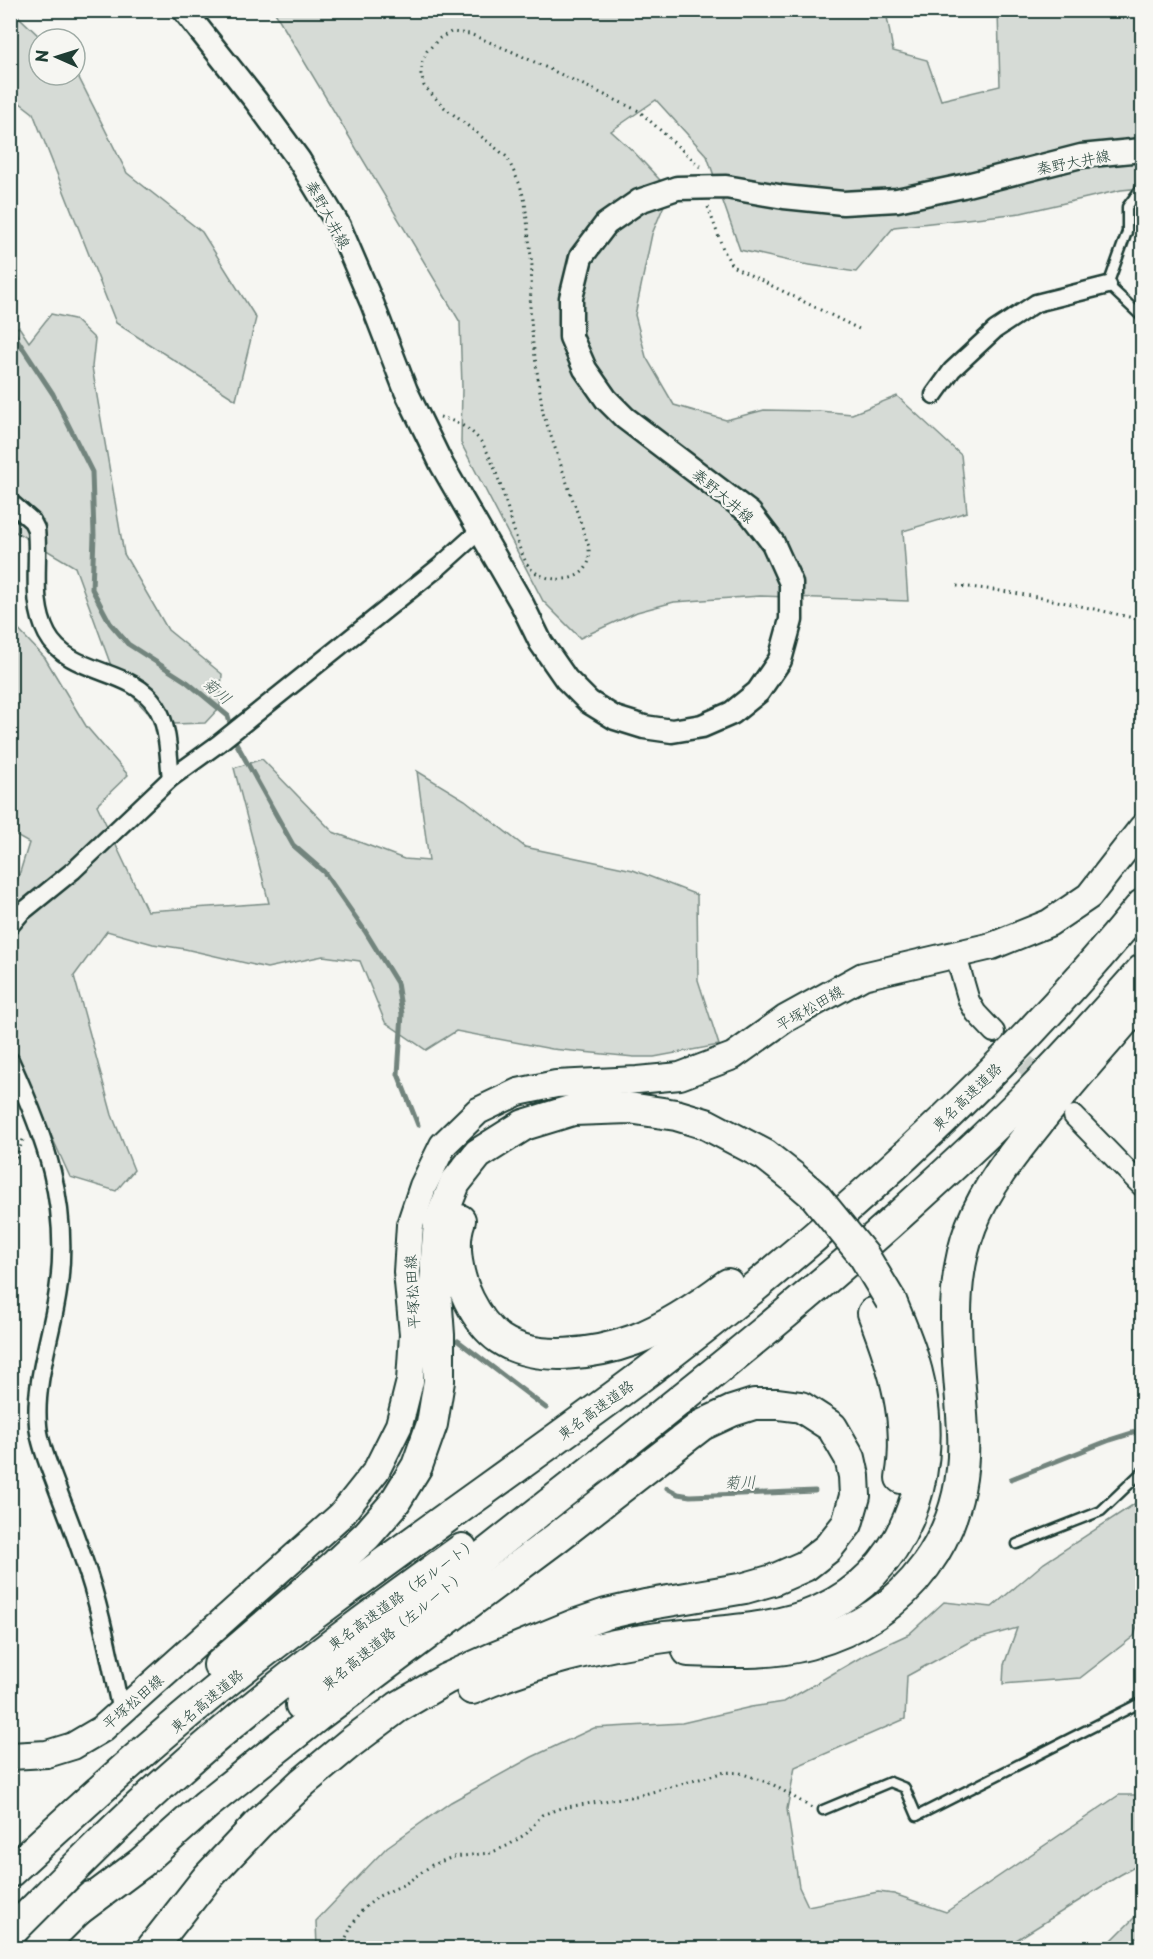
<svg xmlns="http://www.w3.org/2000/svg" width="1153" height="1959" viewBox="0 0 1153 1959" font-family="'Playpen Sans','Klee One',sans-serif">
  <rect width="100%" height="100%" fill="#f6f6f2"/>
  <filter id="ink" filterUnits="userSpaceOnUse"><feTurbulence type="fractalNoise" baseFrequency=".0167" numOctaves="2"/><feDisplacementMap in="SourceGraphic" scale="12" xChannelSelector="R" yChannelSelector="G"/><feConvolveMatrix kernelMatrix="1 2 1 2 8 2 1 2 1" color-interpolation-filters="sRGB"/></filter>
  <g filter="url(#ink)">
    <!-- green -->
    <g fill="#d6dbd6" stroke="#7a8c85" stroke-width="1.5">
      <polygon points="11,10 17,11 18,16 42,39 39,39 39,75 75,75 76,72 127,173 202,232 256,318 236,400 116,323 33,113 11,96"/>
      <polygon points="274,11 886,11 893,51 927,60 941,100 1000,86 998,11 1142,11 1142,188 1121,190 1021,213 894,227 856,272 803,264 740,250 707,156 656,100 611,131 634,152 670,191 652,234 635,315 646,357 674,405 726,420 764,410 819,411 852,414 897,396 961,455 967,512 903,531 908,601 760,596 674,602 637,612 580,638 543,601 461,443 462,387 460,322"/>
      <polygon points="51,314 74,319 95,339 92,367 124,554 168,630 222,674 220,707 205,723 174,724 151,716 125,688 110,663 75,567 11,529 11,330 19,327 29,342"/>
      <polygon points="10,621 45,658 86,726 128,775 97,805 147,911 269,903 234,768 262,759 333,832 404,859 429,861 417,771 465,800 525,847 633,870 697,895 698,980 719,1045 654,1057 634,1057 552,1049 456,1031 426,1050 385,1022 360,961 323,956 267,968 185,949 153,944 107,931 74,976 112,1115 134,1170 116,1191 70,1177 11,1046 11,901 29,843 11,833"/>
      <polygon points="1142,1499 1142,1611 1134,1636 1080,1678 1003,1684 1004,1665 1017,1628 971,1641 907,1676 905,1719 795,1767 787,1809 799,1887 808,1906 878,1892 894,1894 946,1912 1119,1795 1142,1795 1142,1863 1120,1875 1013,1942 1011,1948 317,1948 316,1921 387,1847 451,1802 532,1757 594,1728 682,1723 751,1707 784,1702 870,1652 909,1634 944,1602 992,1607 1044,1563"/>
      <polygon points="1142,1910 1142,1948 1104,1948"/>
    </g>
    <g fill="none" stroke-linecap="round" stroke-linejoin="round">
      <!-- stream -->
      <g stroke="#72847d" stroke-width="5">
        <polyline points="10,323 18,341 53,394 92,472 94,535 92,589 110,623 128,644 187,682 228,716 235,741 293,845 324,872 365,931 397,983 402,1014 398,1074 418,1125"/>
        <polyline points="458,1341 546,1408"/>
        <polyline points="1011,1479 1110,1440 1142,1430"/>
        <polyline points="667,1488 678,1494 690,1496 815,1491"/>
      </g>
      <!-- tertiary-tunnel -->
      <polyline stroke="#cbd1cc" stroke-width="20" stroke-dasharray="20 10" stroke-linecap="butt" points="1004,1042 1048,1088"/>
      <!-- service casing -->
      <g stroke="#1f3d34" stroke-width="13">
        <g id="service">
          <polyline points="1142,187 1127,207 1127,232 1108,285 1142,317"/>
          <polyline points="1017,1544 1101,1511 1142,1472"/>
          <polyline points="823,1810 890,1782 905,1788 917,1816 1142,1702"/>
        </g>
      </g>
      <!-- minor casing -->
      <g stroke="#1f3d34" stroke-width="21">
        <g id="minor">
          <polyline points="934,395 952,370 995,330 1036,303 1108,285"/>
          <path d="M 10,502 L 32,521 L 36,529 C 40,564 30,601 47,634 C 69,676 132,667 156,706 C 169,726 168,755 171,778"/>
          <polyline points="10,926 21,913 74,870 171,778 218,744 439,567 479,531"/>
          <path d="M 10,1060 C 45,1137 71,1205 58,1291 C 52,1334 34,1382 38,1425 C 39,1440 45,1455 50,1469 C 61,1499 73,1528 83,1558 C 101,1608 110,1660 121,1712"/>
        </g>
      </g>
      <!-- tertiary casing -->
      <g stroke="#1f3d34" stroke-width="24">
        <g id="tertiary">
          <polyline points="956,956 969,1001 976,1013 994,1032"/>
          <polyline points="1074,1116 1142,1186"/>
        </g>
      </g>
      <!-- secondary casing -->
      <g stroke="#1f3d34" stroke-width="27">
        <polyline id="secondary" points="184,10 256,101 299,160 339,226 372,303 406,391 442,465 522,604 541,643 566,679 589,702 615,718 644,727 672,731 702,726 732,713 758,692 780,660 791,620 791,583 773,543 750,513 625,418 606,399 585,369 571,337 571,298 581,257 606,224 639,201 677,188 726,187 784,197 843,203 897,200 963,186 1081,156 1142,150"/>
      </g>
      <!-- primary casing -->
      <g stroke="#1f3d34" stroke-width="30">
        <polyline id="primary" points="10,1756 47,1754 73,1746 102,1729 341,1515 376,1471 399,1425 410,1381 413,1334 407,1272 410,1225 423,1186 443,1145 478,1111 518,1092 556,1084 637,1080 680,1076 733,1056 785,1019 863,976 992,946 1049,923 1089,896 1142,828"/>
      </g>
      <!-- motorway casing -->
      <g stroke="#1f3d34" stroke-width="34">
        <g id="motorway">
          <path d="M 460,1220 C 451,1244 458,1278 469,1300 C 476,1314 487,1330 500,1339 C 536,1363 596,1354 634,1340 C 668,1327 699,1306 728,1284"/>
          <path d="M 873,1313 C 894,1367 911,1420 901,1478"/>
          <path d="M 688,1651 C 728,1652 770,1655 809,1644 C 909,1616 968,1535 963,1432 C 960,1362 945,1295 971,1226 C 988,1183 1017,1149 1045,1114 C 1077,1075 1110,1038 1142,1000"/>
          <polyline points="219,1665 336,1564 367,1535 393,1505 417,1466 432,1424 439,1381 439,1335 436,1294 436,1258 439,1223 455,1183 478,1154 524,1125 573,1110 629,1108 676,1115 706,1124 765,1155 793,1177"/>
          <path d="M 472,1689 C 530,1663 601,1645 665,1637 C 714,1631 775,1631 821,1610 C 905,1571 936,1479 921,1392 C 916,1360 903,1330 891,1301"/>
          <path d="M 301,1705 C 499,1536 712,1385 905,1210 C 947,1172 989,1134 1028,1094 C 1067,1054 1105,1012 1142,970"/>
          <path d="M 10,1872 C 82,1806 154,1740 230,1679 C 369,1569 517,1470 659,1363 C 835,1228 1002,1077 1142,905"/>
          <polyline points="78,1910 141,1863 206,1805 319,1715 555,1539 702,1425 732,1411 754,1404 778,1404 801,1407 832,1427 850,1458 854,1476 855,1496 847,1524 828,1548 805,1566 773,1580 745,1588 645,1605 606,1614 574,1625 491,1659 446,1679 398,1707 350,1743 303,1782 258,1824 207,1878 152,1948"/>
          <path d="M 10,1933 C 64,1879 116,1825 173,1775 C 264,1693 363,1620 462,1549"/>
          <polyline points="40,1948 91,1897"/>
        </g>
      </g>
      <!-- path -->
      <g stroke="#1f3d34" stroke-width="3" stroke-dasharray="1.5 4.5" stroke-linecap="butt">
        <polyline points="708,207 723,249 732,266 861,330"/>
        <path d="M 440,417 C 454,421 467,426 477,437 C 496,456 510,521 520,549 C 524,558 527,567 535,572 C 549,582 578,583 587,566 C 590,560 589,553 589,547 L 543,413 L 533,343 L 530,309 L 532,266 L 525,202 L 520,185 L 507,157 L 444,107 L 424,86 L 421,74 L 422,63 L 427,51 L 440,38 L 451,32 L 470,34 L 513,52 L 639,111 L 703,169"/>
        <path d="M 957,586 C 1020,591 1081,606 1142,620"/>
        <polyline points="10,1175 24,1137"/>
        <polyline points="341,1948 352,1925 363,1909 379,1896 405,1884 432,1865 453,1857 490,1853 509,1845 527,1833 542,1815 561,1808 641,1795 725,1772 740,1773 772,1784 812,1808"/>
      </g>
      <!-- service -->
      <use href="#service" stroke="#f6f6f2" stroke-width="8"/>
      <!-- minor -->
      <use href="#minor" stroke="#f6f6f2" stroke-width="16"/>
      <!-- tertiary -->
      <use href="#tertiary" stroke="#f6f6f2" stroke-width="20"/>
      <!-- secondary -->
      <use href="#secondary" stroke="#f6f6f2" stroke-width="22"/>
      <!-- primary -->
      <use href="#primary" stroke="#f6f6f2" stroke-width="26"/>
      <!-- motorway -->
      <use href="#motorway" stroke="#f6f6f2" stroke-width="30"/>
      <!-- motorway-bridge casing -->
      <g stroke="#1f3d34" stroke-width="34" stroke-linecap="butt">
        <polyline id="motorway-bridge" points="793,1177 815,1196 864,1256 891,1301"/>
      </g>
      <!-- motorway-bridge -->
      <use href="#motorway-bridge" stroke="#f6f6f2" stroke-width="30"/>
    </g>
  </g>
  <g text-anchor="middle" dominant-baseline="central" stroke-width="4.5" stroke-linejoin="round" paint-order="stroke">
    <!-- street labels -->
    <g font-size="15" fill="#1f3d34" stroke="#f6f6f2">
      <text transform="translate(1073 161) rotate(-11)">秦野大井線</text>
      <text transform="translate(329 214) rotate(61)">秦野大井線</text>
      <text transform="translate(724 495) rotate(40)">秦野大井線</text>
      <text transform="translate(809 1007) rotate(-30)">平塚松田線</text>
      <text transform="translate(966 1096) rotate(-44)">東名高速道路</text>
      <text transform="translate(411 1292) rotate(-93)">平塚松田線</text>
      <text transform="translate(595 1409) rotate(-36)">東名高速道路</text>
      <text transform="translate(402 1593) rotate(-36)">東名高速道路（右ルート）</text>
      <text transform="translate(393 1629) rotate(-39)">東名高速道路（左ルート）</text>
      <text transform="translate(206 1700) rotate(-40)">東名高速道路</text>
      <text transform="translate(132 1701) rotate(-41)">平塚松田線</text>
    </g>
    <!-- water labels -->
    <g font-size="16" font-style="italic" fill="#425a52" stroke="#f6f6f2">
      <text transform="translate(218 690) rotate(40)">菊川</text>
      <text transform="translate(740 1481) rotate(-2)">菊川</text>
    </g>
  </g>
  <!-- margin -->
  <rect width="1153" height="1959" fill="none" stroke="#f6f6f2" stroke-width="36"/>
  <rect x="18" y="18" width="1117" height="1923" fill="none" stroke="#1f3d34" stroke-width="2" filter="url(#ink)"/>
  <!-- north arrow -->
  <g transform="translate(57 57) rotate(273)"><circle r="28" fill="#f6f6f2" stroke="#a0aca6" stroke-width="1.5"/>
  <path d="M0-4.5L10 22L0 15L-10 22Z" fill="#1f3d34"/>
  <text y="-9" font-size="16" font-weight="bold" text-anchor="middle" fill="#1f3d34">N</text>
  </g>
</svg>
